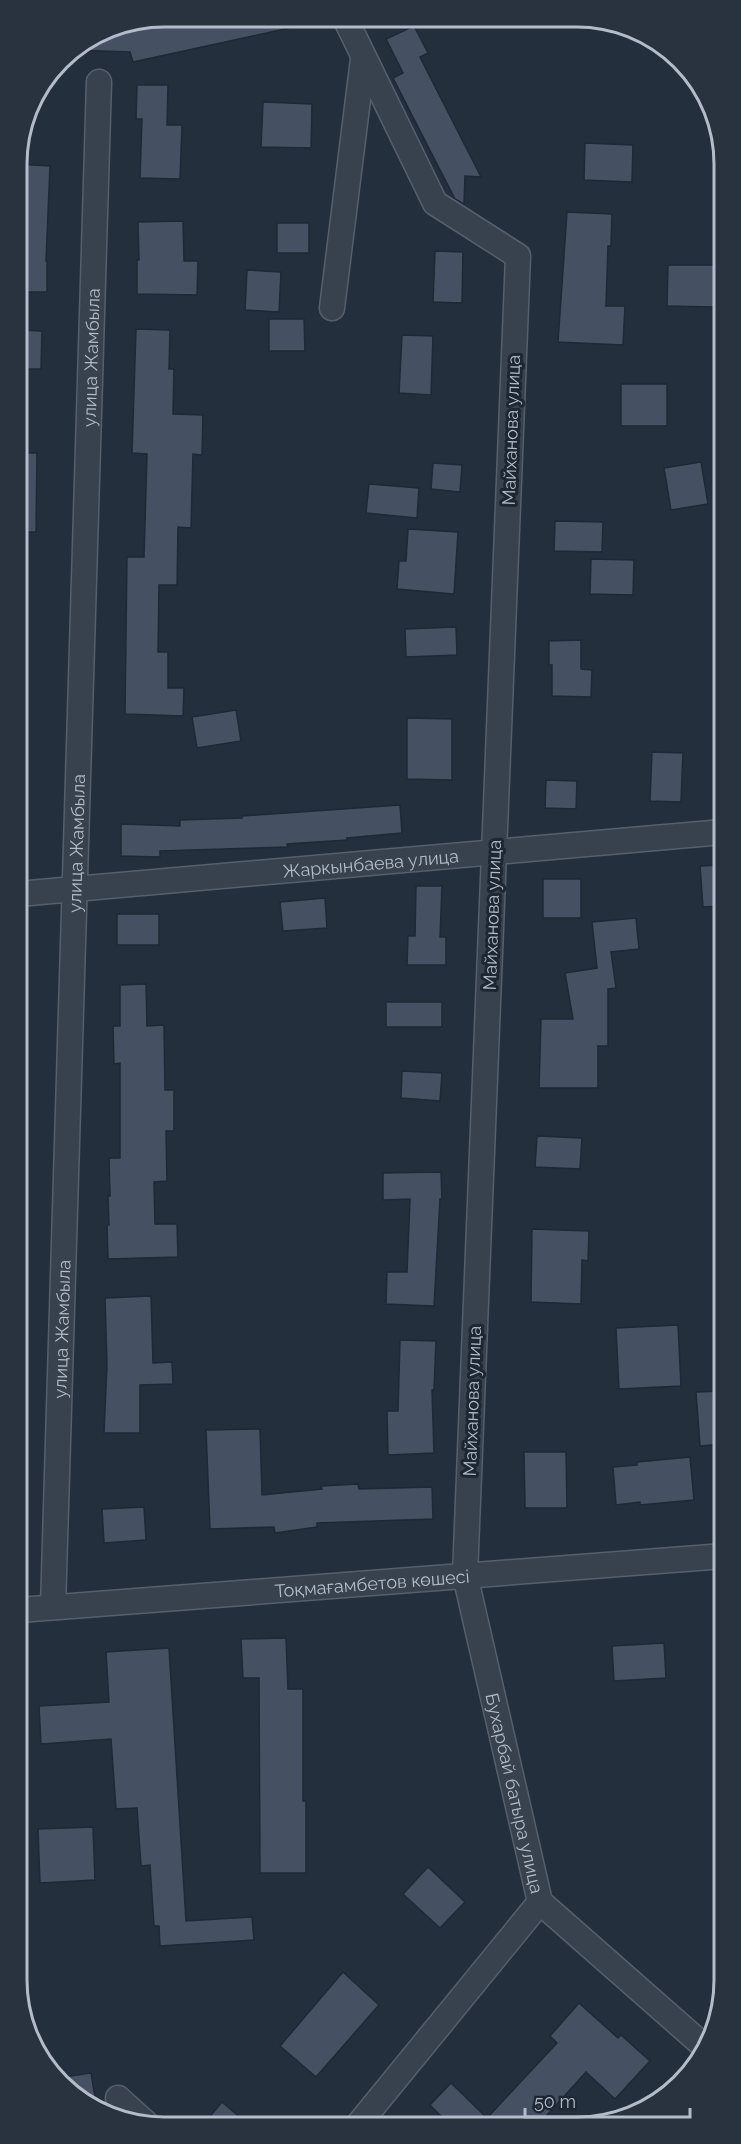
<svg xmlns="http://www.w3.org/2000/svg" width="741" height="2144" viewBox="0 0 741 2144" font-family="Raleway,sans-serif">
  <rect width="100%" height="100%" fill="#242f3e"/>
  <!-- building -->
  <g fill="#455162" stroke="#1f2835" stroke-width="1.5">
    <polygon points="164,16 303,17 303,25 133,62 130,52 73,50 108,28"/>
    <polygon points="414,26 428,53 420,57 481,177 465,176 464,204 455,199 393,78 403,73 386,39"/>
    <polygon points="137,85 168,85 167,125 182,125 180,179 140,178 142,119 136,119"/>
    <polygon points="263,102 312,104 311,148 261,147"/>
    <polygon points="585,143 633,145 632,182 584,180"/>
    <polygon points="17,164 50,166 46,261 47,261 47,292 17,292"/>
    <polygon points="567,212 612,214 611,246 608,246 606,306 625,306 623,345 558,342"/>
    <polygon points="183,221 184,261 198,261 197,295 137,294 137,260 139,260 138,222"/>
    <rect x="277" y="223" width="32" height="30"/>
    <polygon points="435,251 463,252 462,303 433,302"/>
    <polygon points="668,265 715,265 714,307 667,306"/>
    <polygon points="247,270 281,272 279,312 245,310"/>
    <polygon points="269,319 304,319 305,351 269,351"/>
    <polygon points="136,329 170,330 169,369 174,369 173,414 203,415 202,455 193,454 191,528 178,527 177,585 159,585 158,652 168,652 168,688 184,688 183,716 125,714 127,557 144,557 147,454 132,453"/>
    <polygon points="17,330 42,331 41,369 17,369"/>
    <polygon points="402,335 433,336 431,395 399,393"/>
    <rect x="621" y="384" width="46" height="42"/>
    <polygon points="17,453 37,453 36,532 17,532"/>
    <polygon points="701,462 708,504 671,510 664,468"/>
    <polygon points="433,463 462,465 460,492 431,489"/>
    <polygon points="369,484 419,488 417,518 366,513"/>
    <polygon points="555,521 603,522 602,552 554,551"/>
    <polygon points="408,529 458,532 454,594 397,589 399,561 406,561"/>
    <polygon points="591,559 634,560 633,595 590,594"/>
    <polygon points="456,627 457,655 406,657 405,629"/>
    <polygon points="581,640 581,669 592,670 591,697 552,696 552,665 549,665 549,641"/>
    <polygon points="236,710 241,741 197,748 192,717"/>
    <polygon points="407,718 452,719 452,780 407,779"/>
    <polygon points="652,752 683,753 681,802 650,801"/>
    <polygon points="546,780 577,781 576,809 545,808"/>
    <polygon points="400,805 402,833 347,838 347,840 287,844 288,847 160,851 160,857 121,856 121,824 180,826 180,820 242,818 242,816"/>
    <polygon points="723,865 723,906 703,907 700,866"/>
    <rect x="543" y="879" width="38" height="39"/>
    <polygon points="416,886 442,886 440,937 446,937 446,965 407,965 408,936 415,936"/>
    <polygon points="325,898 327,928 283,931 280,902"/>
    <rect x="117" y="914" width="42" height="31"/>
    <polygon points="636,918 639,949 611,952 616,988 608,989 608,1046 598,1046 598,1088 539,1088 541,1019 573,1019 565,973 597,968 592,922"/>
    <polygon points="146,984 147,1026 164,1025 165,1090 174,1090 174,1131 166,1131 167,1181 154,1182 155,1224 177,1224 178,1257 108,1259 107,1225 109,1225 108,1196 110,1196 109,1158 120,1158 120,1063 114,1064 113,1026 120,1026 120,985"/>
    <rect x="386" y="1002" width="56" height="25"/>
    <polygon points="402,1071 442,1073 440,1101 401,1098"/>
    <polygon points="537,1136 582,1138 580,1169 535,1167"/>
    <polygon points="441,1172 442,1199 440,1199 434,1306 386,1304 387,1272 407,1272 410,1199 383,1200 383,1173"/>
    <polygon points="532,1229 589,1231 588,1261 582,1260 581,1304 531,1302"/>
    <polygon points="151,1296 153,1363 172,1362 173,1384 140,1385 140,1433 104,1433 107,1364 105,1298"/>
    <polygon points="678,1325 681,1386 619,1389 616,1328"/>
    <polygon points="400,1340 436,1341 434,1390 432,1390 434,1453 388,1455 387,1411 398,1411"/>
    <polygon points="723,1391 723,1444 700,1446 696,1392"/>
    <polygon points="260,1429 262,1495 322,1489 321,1486 358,1484 359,1489 432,1487 433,1519 317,1523 317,1527 275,1533 274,1527 210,1529 206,1430"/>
    <polygon points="524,1452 566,1452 567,1508 525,1508"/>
    <polygon points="690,1457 694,1500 640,1505 640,1502 616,1505 613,1467 637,1465 637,1462"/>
    <polygon points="144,1507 146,1540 104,1543 102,1509"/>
    <polygon points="286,1638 288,1689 303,1689 303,1801 306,1801 306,1873 260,1873 259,1678 243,1678 241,1639"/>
    <polygon points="664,1643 666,1678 614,1681 612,1646"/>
    <polygon points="169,1648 186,1921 252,1917 254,1940 160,1946 159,1926 154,1926 150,1865 141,1866 137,1808 116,1809 111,1739 41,1744 39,1706 109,1702 106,1652"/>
    <polygon points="93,1827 95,1880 40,1883 38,1829"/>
    <polygon points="428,1867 465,1902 440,1928 403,1894"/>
    <polygon points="343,1972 379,2005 316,2077 280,2046"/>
    <polygon points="579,2003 618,2038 621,2035 650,2061 615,2099 586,2072 538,2125 450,2125 430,2105 451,2083 487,2118 557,2043 550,2036"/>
    <polygon points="91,2073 96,2103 60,2084 57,2078"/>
    <polygon points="222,2102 249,2125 203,2125"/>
  </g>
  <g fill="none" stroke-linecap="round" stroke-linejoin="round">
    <!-- minor casing -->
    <g stroke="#565f6c" stroke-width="27">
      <g id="minor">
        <path id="s1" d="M 345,18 L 435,203 L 518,256 L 465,1575 L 540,1902 L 706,2048"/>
        <polyline points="332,308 363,59"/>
        <path id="s2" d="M 18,894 L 723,832"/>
        <path id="s3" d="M 53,1607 L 99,82"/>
        <path id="s4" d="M 19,1610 L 724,1556"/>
        <polyline points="118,2098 148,2125"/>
        <polyline points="358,2125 540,1902"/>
      </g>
    </g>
    <!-- minor -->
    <use href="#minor" stroke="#38414e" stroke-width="24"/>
  </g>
  <g text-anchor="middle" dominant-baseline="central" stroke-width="6" stroke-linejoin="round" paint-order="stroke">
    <!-- street labels -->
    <g font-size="18" fill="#b4bcc9" stroke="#1d2633">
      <text stroke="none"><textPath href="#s3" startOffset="1250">улица Жамбыла</textPath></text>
      <text transform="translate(511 430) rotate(-88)">Майханова улица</text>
      <text stroke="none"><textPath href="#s3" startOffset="764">улица Жамбыла</textPath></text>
      <text stroke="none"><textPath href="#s2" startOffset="354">Жаркынбаева улица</textPath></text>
      <text transform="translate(492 915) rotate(-88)">Майханова улица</text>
      <text stroke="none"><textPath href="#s3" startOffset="278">улица Жамбыла</textPath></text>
      <text transform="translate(472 1401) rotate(-88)">Майханова улица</text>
      <text stroke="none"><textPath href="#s4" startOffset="354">Тоқмағамбетов көшесі</textPath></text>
      <text stroke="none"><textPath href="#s1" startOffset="1848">Бухарбай батыра улица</textPath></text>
    </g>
  </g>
  <!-- crop -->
  <path d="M0 0H741V2144H0ZM164 27H577A137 137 0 0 1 714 164V1980A137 137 0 0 1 577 2117H164A137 137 0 0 1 27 1980V164A137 137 0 0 1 164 27Z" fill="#29323f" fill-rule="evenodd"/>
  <path fill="none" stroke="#b4bcc9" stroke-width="3" d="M164 27H577A137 137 0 0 1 714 164V1980A137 137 0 0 1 577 2117H164A137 137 0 0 1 27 1980V164A137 137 0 0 1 164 27Z"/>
  <!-- scale -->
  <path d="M525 2108v9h165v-9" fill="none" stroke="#b4bcc9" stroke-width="3"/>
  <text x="534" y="2108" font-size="18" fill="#b4bcc9" stroke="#1d2633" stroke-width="4.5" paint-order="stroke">50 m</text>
</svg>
